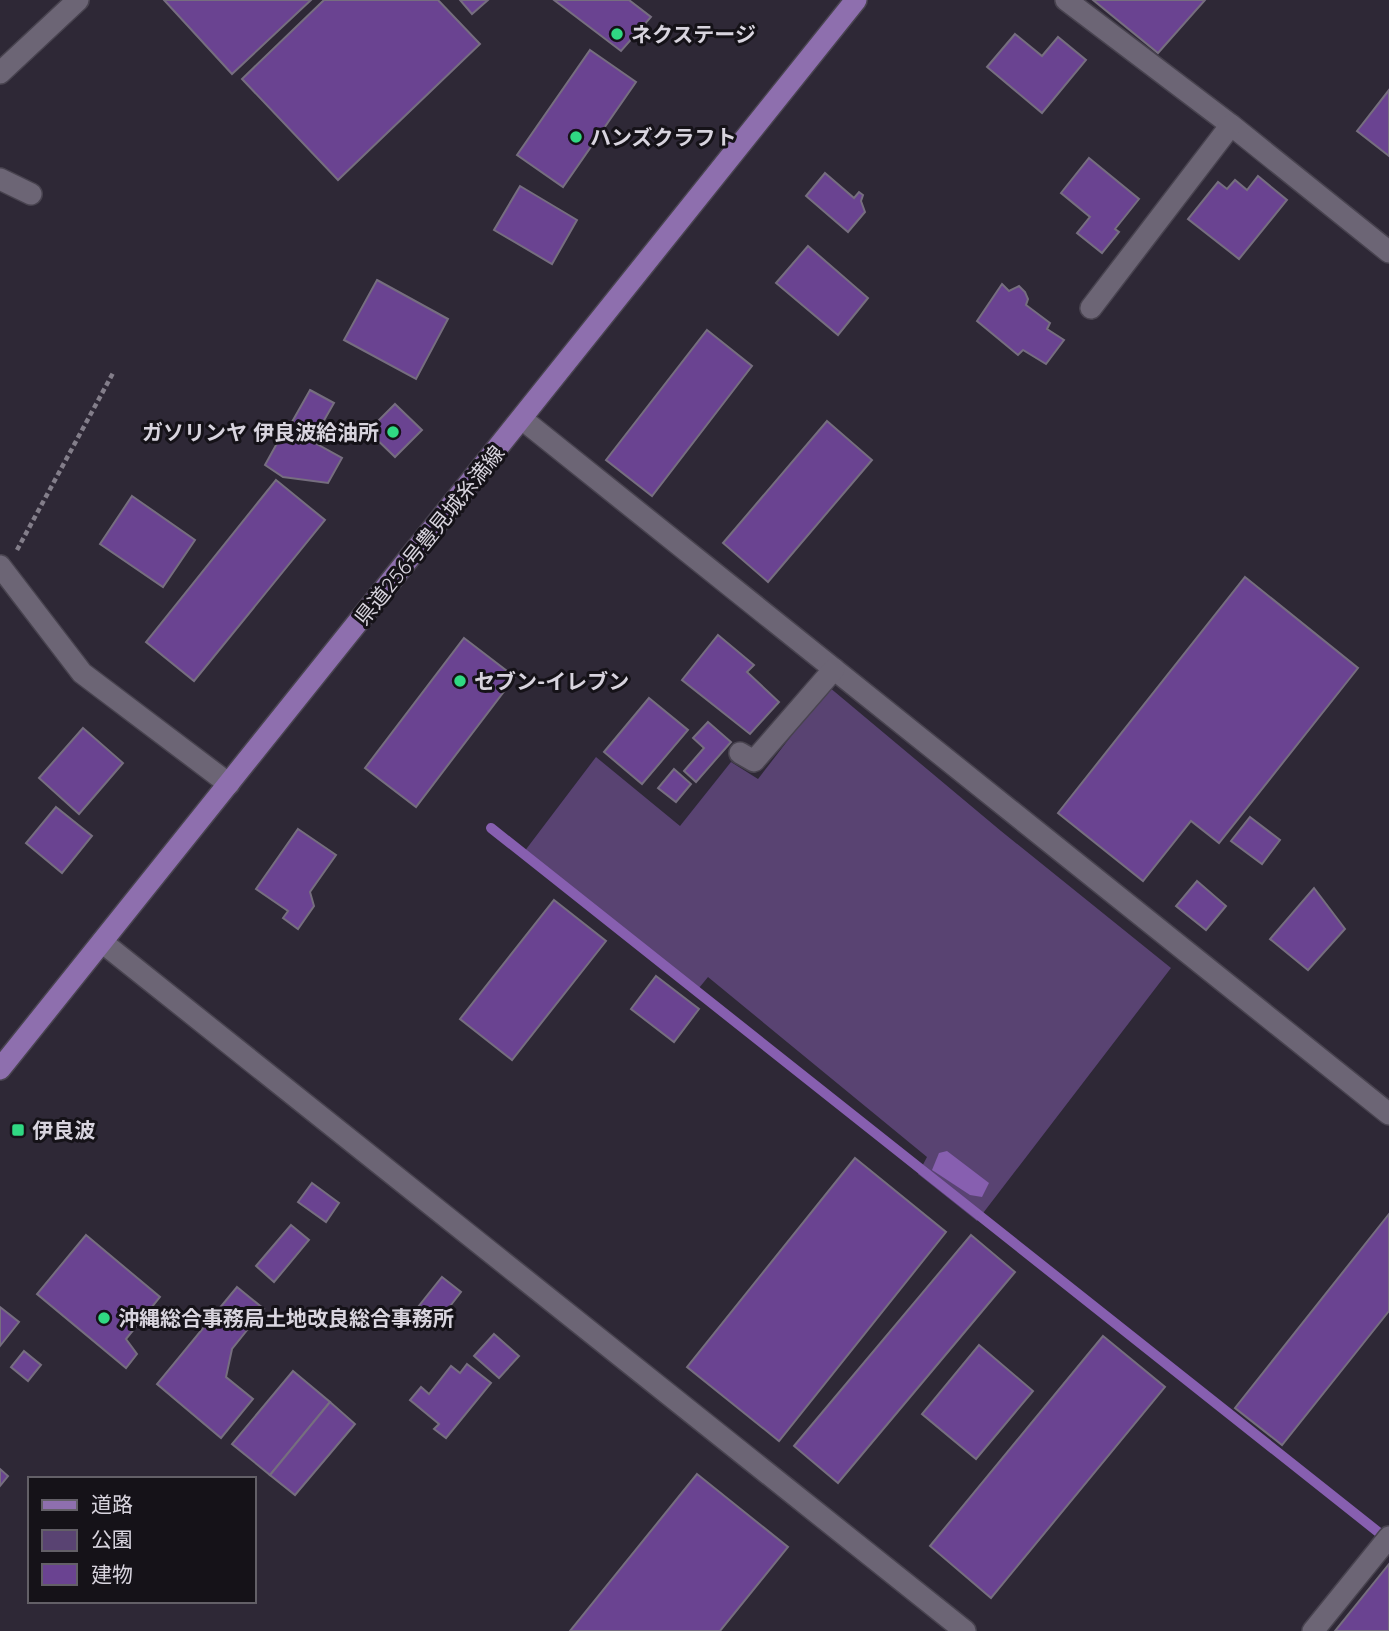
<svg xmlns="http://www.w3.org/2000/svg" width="1389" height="1631" viewBox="0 0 1389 1631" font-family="Quicksand,'Noto Sans JP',sans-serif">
  <rect width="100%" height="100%" fill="#2e2836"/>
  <!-- green -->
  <polygon fill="#594372" points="829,687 1001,831 1171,968 977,1221 918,1174 927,1157 708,977 699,988 524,852 596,757 680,826 731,762 758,779"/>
  <!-- water -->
  <polygon fill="#875fb0" points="947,1151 989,1183 982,1197 970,1195 932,1170 939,1153"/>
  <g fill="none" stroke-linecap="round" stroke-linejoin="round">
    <!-- stream -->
    <polyline stroke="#875fb0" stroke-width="10" points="491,828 1387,1539"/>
  </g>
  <!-- building -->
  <g fill="#6a4391" stroke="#766e7f" stroke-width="2">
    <polygon points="164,0 311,0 232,74"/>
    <polygon points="324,0 438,0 480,44 338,180 242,79"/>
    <polygon points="460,0 488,0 472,14"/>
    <polygon points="554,0 629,0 651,17 621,51"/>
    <polygon points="1093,0 1205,0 1158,53"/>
    <polygon points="1015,34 1042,56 1058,37 1086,60 1042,113 987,67"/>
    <polygon points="590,50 636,82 563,187 517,155"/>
    <polygon points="1389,90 1389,156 1357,131"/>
    <polygon points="1089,158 1139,199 1115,229 1119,232 1102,253 1077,233 1090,217 1061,193"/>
    <polygon points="825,173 854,198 859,192 863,195 861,201 865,212 848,232 806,196"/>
    <polygon points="1258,176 1287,200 1239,259 1188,219 1218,182 1227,189 1235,180 1247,190"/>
    <polygon points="520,186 577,220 552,264 494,230"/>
    <polygon points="808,246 868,298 838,335 776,283"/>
    <polygon points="377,280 448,319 416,379 344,340"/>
    <polygon points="1002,284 1009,291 1019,286 1025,292 1028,299 1026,305 1050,323 1047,329 1064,340 1046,364 1023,350 1018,355 977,321"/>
    <polygon points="707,330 752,366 652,496 606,460"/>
    <polygon points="310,390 334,403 315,436 292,422"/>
    <polygon points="395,404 422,430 395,457 368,431"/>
    <polygon points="827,421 872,460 768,582 723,543"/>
    <polygon points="286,427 342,458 328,483 283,477 265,465"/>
    <polygon points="276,480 325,520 194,681 146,642"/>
    <polygon points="132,496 195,540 163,587 100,544"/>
    <polygon points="1245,577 1358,668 1219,843 1191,821 1143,881 1058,813"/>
    <polygon points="718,635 754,665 747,672 779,702 750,734 682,680"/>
    <polygon points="464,638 515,677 416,807 365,768"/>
    <polygon points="649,698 688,730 642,784 604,752"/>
    <polygon points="708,722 731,742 696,782 684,771 704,748 693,738"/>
    <polygon points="83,728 123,763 79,814 39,778"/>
    <polygon points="674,769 691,784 676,802 658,788"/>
    <polygon points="56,807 92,836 62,873 26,843"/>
    <polygon points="1250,817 1280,840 1262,864 1231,841"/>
    <polygon points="298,829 336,855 310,892 314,906 298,929 283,918 288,911 256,889"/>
    <polygon points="1197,881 1226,906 1206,930 1176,906"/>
    <polygon points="1314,888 1345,929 1308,970 1270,939"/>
    <polygon points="554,900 606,941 512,1060 460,1019"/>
    <polygon points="656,976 699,1009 674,1042 631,1009"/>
    <polygon points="855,1158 946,1232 779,1441 687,1367"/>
    <polygon points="312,1183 339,1203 326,1222 298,1202"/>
    <polygon points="1389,1214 1389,1311 1282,1445 1235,1408"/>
    <polygon points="291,1225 309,1240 274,1282 256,1266"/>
    <polygon points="86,1235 160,1297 126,1339 137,1354 126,1368 37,1294"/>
    <polygon points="971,1235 1015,1272 838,1483 794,1446"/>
    <polygon points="442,1277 461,1292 433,1328 414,1312"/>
    <polygon points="237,1287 264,1309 232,1349 226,1377 253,1399 221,1438 157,1384"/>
    <polygon points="0,1307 19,1322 0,1346"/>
    <polygon points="494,1334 519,1356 499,1378 474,1356"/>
    <polygon points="1103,1336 1165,1387 991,1598 930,1546"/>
    <polygon points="979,1345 1033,1391 976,1459 922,1414"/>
    <polygon points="24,1351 41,1365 28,1381 11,1367"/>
    <polygon points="467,1364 491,1383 446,1438 434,1429 439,1424 410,1400 421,1387 429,1394 451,1366 460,1373"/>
    <polygon points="293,1371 330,1402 270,1475 232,1444"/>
    <polygon points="330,1402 355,1424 295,1495 270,1475"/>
    <polygon points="0,1469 8,1476 0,1486"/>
    <polygon points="697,1474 788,1547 720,1631 570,1631"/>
    <polygon points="1389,1564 1389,1631 1335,1631"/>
  </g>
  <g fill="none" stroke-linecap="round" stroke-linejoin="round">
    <!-- minor casing -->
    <g stroke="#48434f" stroke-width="24">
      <g id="minor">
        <polyline points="1066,0 1231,125 1389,252"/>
        <polyline points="0,73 78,0"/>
        <polyline points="0,179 31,194"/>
        <polyline points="1091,308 1231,125"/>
        <polyline points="522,419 1389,1114"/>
        <polyline points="0,566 82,673 229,784"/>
        <polyline points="740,753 754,761 834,669"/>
        <polyline points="102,942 965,1631"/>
        <polyline points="1313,1631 1389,1537"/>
      </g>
    </g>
    <!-- major casing -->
    <g stroke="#48434f" stroke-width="24">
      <polyline id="major" points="0,1069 856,0"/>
    </g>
    <!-- path -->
    <polyline stroke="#837e8a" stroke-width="4.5" stroke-dasharray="5 3.5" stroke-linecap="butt" points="17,550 113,373"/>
    <!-- minor -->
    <use href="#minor" stroke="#6c6575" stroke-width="21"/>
    <!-- major -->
    <use href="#major" stroke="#8e6fae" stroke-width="21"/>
  </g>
  <!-- markers -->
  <g fill="#30d883" stroke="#151218" stroke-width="2.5">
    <circle cx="617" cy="34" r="7"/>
    <circle cx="576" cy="137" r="7"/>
    <circle cx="393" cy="432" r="7"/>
    <circle cx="460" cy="681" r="7"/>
    <rect x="11" y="1123" width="14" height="14" rx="3.5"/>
    <circle cx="104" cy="1318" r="7"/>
  </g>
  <g text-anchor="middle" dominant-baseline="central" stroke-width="6" stroke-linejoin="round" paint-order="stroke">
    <!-- poi labels -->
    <g font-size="21" font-weight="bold" fill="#d8d4de" stroke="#151218" text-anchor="start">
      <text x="631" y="34">ネクステージ</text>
      <text x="590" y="137">ハンズクラフト</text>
      <text x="379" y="432" text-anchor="end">ガソリンヤ 伊良波給油所</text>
      <text x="474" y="681">セブン-イレブン</text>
      <text x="32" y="1130">伊良波</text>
      <text x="118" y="1318">沖縄総合事務局土地改良総合事務所</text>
    </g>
    <!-- street labels -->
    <g font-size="21" fill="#d8d4de" stroke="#151218">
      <text transform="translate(429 535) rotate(-51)">県道256号豊見城糸満線</text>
    </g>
  </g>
  <!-- legend -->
  <rect x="28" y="1477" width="228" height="126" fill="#151218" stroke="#636067" stroke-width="2"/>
  <rect x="42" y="1500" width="35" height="10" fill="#8e6fae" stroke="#636067" stroke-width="2"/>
  <text x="91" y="1512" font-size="21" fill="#d8d4de">道路</text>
  <rect x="42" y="1530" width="35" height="21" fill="#594372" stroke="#636067" stroke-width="2"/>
  <text x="91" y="1547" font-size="21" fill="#d8d4de">公園</text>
  <rect x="42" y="1564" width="35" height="21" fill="#6a4391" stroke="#636067" stroke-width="2"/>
  <text x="91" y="1582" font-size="21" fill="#d8d4de">建物</text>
</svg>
